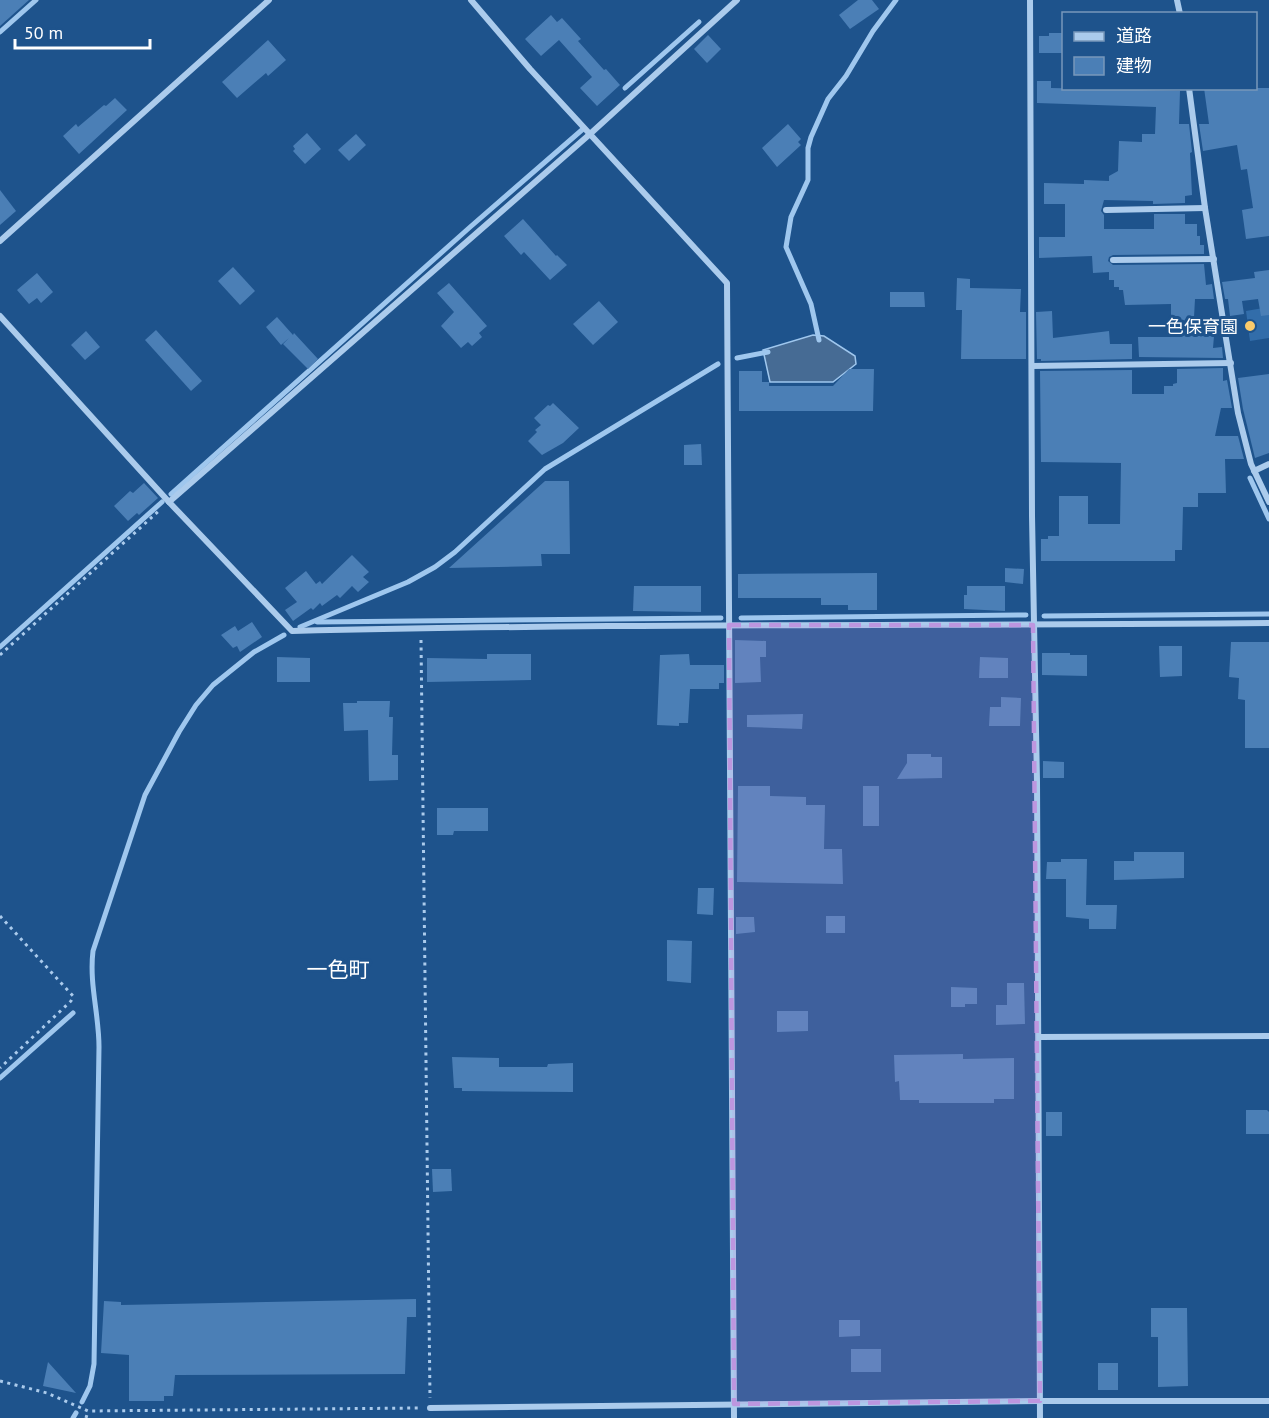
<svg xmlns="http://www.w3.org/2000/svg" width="1269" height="1418" viewBox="0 0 1269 1418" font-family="'PT Sans','Noto Sans JP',sans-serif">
  <rect width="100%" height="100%" fill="#1e538c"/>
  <!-- green -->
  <polygon fill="#326daa" points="1269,307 1269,338 1250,341 1246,311"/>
  <!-- water -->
  <polygon fill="#466b94" stroke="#9fc7ee" stroke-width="1.5" points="813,335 824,336 855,356 856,364 833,382 770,382 763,350"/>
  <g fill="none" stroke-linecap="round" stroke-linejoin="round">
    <!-- stream -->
    <g stroke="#9fc7ee" stroke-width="5">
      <polyline points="0,32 36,0"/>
      <polyline points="625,88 699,22"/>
      <polyline points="819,340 811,304 786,247 791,217 808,180 808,148 811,137 828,99 846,76 873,31 896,0"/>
      <polyline points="737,358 768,352"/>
      <polyline points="1250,478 1269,519"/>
      <polyline points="171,494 469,228 583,129"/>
      <polyline points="1044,616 1269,614"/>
      <polyline points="741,618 1026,615"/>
      <polyline points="317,622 721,618"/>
      <polyline points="300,627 408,582 435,567 455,552 545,469 718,364"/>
      <polyline points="0,647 162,502"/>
      <polyline points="0,1078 73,1013"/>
      <path d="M 82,1402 L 90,1386 L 94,1364 C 95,1258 98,1153 99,1047 C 99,1014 89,984 93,951 L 145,795 L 179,732 L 196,705 L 213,685 L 254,652 L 284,635"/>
      <polyline points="73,1418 76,1413"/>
    </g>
  </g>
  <!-- building -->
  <g fill="#4b7fb6">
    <polygon points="0,0 29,0 0,26"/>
    <polygon points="858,0 872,0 879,9 850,29 839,15"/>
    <polygon points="551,15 557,22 562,18 581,39 578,41 604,70 606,69 620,85 597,106 580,88 592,77 559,40 541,56 525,39"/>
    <polygon points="1049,33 1064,33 1064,53 1039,53 1039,36 1049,36"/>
    <polygon points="708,35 721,49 707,63 694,49"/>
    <polygon points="268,40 286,60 268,76 266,73 237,98 222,82"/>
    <polygon points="1037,81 1051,81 1051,88 1180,91 1179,124 1189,124 1192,152 1190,153 1192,195 1185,196 1185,203 1153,204 1153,201 1104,200 1101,211 1104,215 1104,229 1154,229 1154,214 1185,214 1185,224 1197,224 1197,236 1200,236 1200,245 1204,245 1204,254 1113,255 1109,257 1108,261 1113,265 1204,264 1206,285 1212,284 1214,299 1195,299 1193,336 1214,336 1213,348 1222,347 1223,358 1139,357 1138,337 1171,337 1171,304 1125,305 1123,290 1119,290 1119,287 1114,287 1114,280 1109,280 1109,272 1093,273 1092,256 1039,258 1039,237 1065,237 1065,204 1044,204 1044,183 1084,184 1084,180 1109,181 1109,176 1118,171 1119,141 1142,142 1142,134 1155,134 1156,107 1037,103"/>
    <polygon points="1204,88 1269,88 1269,236 1246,239 1242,210 1253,208 1247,169 1241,170 1237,145 1203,151 1199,124 1209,124"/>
    <polygon points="115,98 127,110 79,154 63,136 76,124 78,127 104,105 106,106"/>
    <polygon points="788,124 801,139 798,142 801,145 777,167 762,148"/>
    <polygon points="307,133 321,149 305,164 293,151 295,149 293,146"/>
    <polygon points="356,134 366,145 349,161 338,150"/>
    <polygon points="0,190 16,211 0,225"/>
    <polygon points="523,219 556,256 557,255 567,265 550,280 524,252 521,255 504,236"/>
    <polygon points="233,267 255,291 240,305 218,281"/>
    <polygon points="1269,270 1269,315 1261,316 1258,299 1242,301 1244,314 1230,316 1228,299 1225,299 1222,282 1255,278 1254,272"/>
    <polygon points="37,273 53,292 41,303 37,298 29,304 17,290"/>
    <polygon points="957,278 970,279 970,288 1021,289 1020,312 1026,312 1026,359 961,359 962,310 956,310"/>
    <polygon points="449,283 487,326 479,333 482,337 472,346 468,342 461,348 441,326 454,312 437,293"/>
    <polygon points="890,292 924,292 925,307 890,307"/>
    <polygon points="599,301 618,322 593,345 573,324"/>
    <polygon points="1052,311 1053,338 1109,331 1110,344 1132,344 1132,359 1041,361 1041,359 1037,359 1036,312"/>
    <polygon points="277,317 293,335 294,333 318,359 308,369 283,344 289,338 281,345 266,327"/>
    <polygon points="156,330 202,381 191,391 145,340"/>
    <polygon points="86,331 100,347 85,360 71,345"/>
    <polygon points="1223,368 1223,381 1227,380 1232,408 1221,408 1215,436 1238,436 1244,459 1225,459 1226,493 1198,493 1198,507 1183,507 1182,550 1175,550 1175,561 1041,561 1041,539 1048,539 1048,536 1059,536 1059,496 1088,496 1088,524 1120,524 1121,463 1041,462 1040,371 1132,370 1132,394 1164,394 1164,386 1173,386 1173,384 1177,383 1177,369"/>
    <polygon points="849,369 874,369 873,411 739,411 739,371 762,371 762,382 769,382 769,386 833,386"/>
    <polygon points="1269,374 1269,453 1255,458 1243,409 1238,378"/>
    <polygon points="553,403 579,428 563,443 542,455 528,441 537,432 535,430 541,425 534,418 548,405 550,406"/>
    <polygon points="701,444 702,465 684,465 684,445"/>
    <polygon points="545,481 569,481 570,554 541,554 542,566 449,568"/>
    <polygon points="144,483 158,498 139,515 137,513 128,521 114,506 130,491 133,493"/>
    <polygon points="352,555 369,572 363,577 369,582 358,592 352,586 340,598 337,595 322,606 320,603 313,610 311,608 293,621 285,610 297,602 285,588 306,571 316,584 320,581 322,584"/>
    <polygon points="1005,568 1024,569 1023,584 1005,582"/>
    <polygon points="877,573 877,610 848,610 848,605 821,605 821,598 738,598 738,574"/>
    <polygon points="634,586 701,586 701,612 633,611"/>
    <polygon points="967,586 1005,586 1005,611 964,609 964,595 967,595"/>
    <polygon points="252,622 262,637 240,652 237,646 233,648 221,635 235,626 238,631"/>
    <polygon points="735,640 766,641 766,657 760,657 761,682 735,683"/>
    <polygon points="1231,642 1269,642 1269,748 1245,748 1245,700 1238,699 1239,678 1229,677"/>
    <polygon points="1159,646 1182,646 1182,676 1160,677"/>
    <polygon points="1042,653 1070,653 1070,655 1087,655 1087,676 1042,675"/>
    <polygon points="487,654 531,654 531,680 427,682 427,658 487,659"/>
    <polygon points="689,654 690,665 724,665 724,683 719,683 719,689 690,689 688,723 679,723 679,726 657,725 660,655"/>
    <polygon points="277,657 310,658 310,682 277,682"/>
    <polygon points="980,657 1008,658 1008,678 979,678"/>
    <polygon points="1001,697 1021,698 1020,726 989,726 990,707 1001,707"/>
    <polygon points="357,701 390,701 389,717 393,717 392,755 398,755 398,780 369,781 368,730 344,731 343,703 357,703"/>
    <polygon points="803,714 802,729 747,727 747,715"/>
    <polygon points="907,754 931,754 931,757 942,757 942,778 897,779 907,763"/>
    <polygon points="1043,761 1064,762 1064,778 1043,778"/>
    <polygon points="738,786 770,786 770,796 806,797 806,805 825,805 824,849 842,849 843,884 737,882"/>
    <rect x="863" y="786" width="16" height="40"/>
    <polygon points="437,808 488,808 488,831 454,831 453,835 437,835"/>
    <polygon points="1134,852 1184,852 1184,878 1114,880 1114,861 1134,861"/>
    <polygon points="1061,859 1087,859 1086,905 1117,905 1116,929 1089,929 1089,919 1066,917 1066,879 1046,879 1047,862 1061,862"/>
    <polygon points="698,888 714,888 713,915 697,914"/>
    <rect x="826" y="916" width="19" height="17"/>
    <polygon points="736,917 754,917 755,932 736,934"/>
    <polygon points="667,940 692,941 691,983 667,981"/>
    <polygon points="1007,983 1024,983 1025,1024 996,1025 996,1005 1007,1005"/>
    <polygon points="951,987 977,988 977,1004 965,1004 965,1007 951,1007"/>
    <polygon points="777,1011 808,1011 808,1031 777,1032"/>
    <polygon points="963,1054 963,1059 1014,1058 1014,1099 994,1099 994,1103 919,1103 919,1100 900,1100 899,1081 895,1082 894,1055"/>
    <polygon points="452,1057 499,1058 499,1067 547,1067 548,1064 573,1063 573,1092 462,1091 462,1088 454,1088"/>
    <polygon points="1246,1110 1267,1110 1269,1112 1269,1134 1246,1134"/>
    <rect x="1046" y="1112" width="16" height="24"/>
    <polygon points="432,1169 451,1169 452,1191 433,1192"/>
    <polygon points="416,1299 416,1317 407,1317 405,1374 175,1375 173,1396 164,1396 164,1401 129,1401 129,1355 101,1353 104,1301 121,1302 121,1305"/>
    <polygon points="1151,1308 1187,1308 1188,1386 1158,1387 1158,1337 1151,1337"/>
    <polygon points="839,1320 860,1320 860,1336 839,1337"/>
    <rect x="851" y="1349" width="30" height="23"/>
    <polygon points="48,1362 76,1393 43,1386"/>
    <rect x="1098" y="1363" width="20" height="27"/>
  </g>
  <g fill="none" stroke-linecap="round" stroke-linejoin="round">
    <!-- path -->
    <g stroke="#abcbec" stroke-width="3" stroke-dasharray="3 4.5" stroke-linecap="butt">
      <polyline points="421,640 430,1398"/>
      <polyline points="0,655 161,509"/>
      <polyline points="0,916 73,996 71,1001 0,1068"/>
      <polyline points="0,1381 47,1393 88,1411 419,1408"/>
      <polyline points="86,1418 88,1411"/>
    </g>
    <!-- street -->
    <g stroke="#abcbec" stroke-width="6">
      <polyline points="471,0 530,69 727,283 734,1418"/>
      <polyline points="1030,0 1032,516 1037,782 1040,1418"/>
      <polyline points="1177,0 1180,14"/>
      <polyline points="1189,88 1205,208 1238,413 1251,464 1269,502"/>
      <polyline points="1106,210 1205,208"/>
      <polyline points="0,241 269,0"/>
      <polyline points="1113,260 1214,259"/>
      <path d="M 0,316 L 169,502 L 292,631 C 618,623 943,626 1269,623"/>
      <polyline points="1032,366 1231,363"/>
      <polyline points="1254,471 1269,464"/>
      <polyline points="169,502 590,134 737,0"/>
      <polyline points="1039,1037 1269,1036"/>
      <polyline points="430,1408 1040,1401 1269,1401"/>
    </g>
  </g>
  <!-- marked area -->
  <path fill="#bd96df" fill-opacity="0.2" stroke="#bd96df" stroke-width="4.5" stroke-dasharray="12 8" stroke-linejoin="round" d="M 729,625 L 1033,625 L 1040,1401 L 734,1404 Z"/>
  <!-- markers -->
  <circle fill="#fbcb6b" stroke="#1e538c" stroke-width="2" cx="1250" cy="326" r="6"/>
  <g text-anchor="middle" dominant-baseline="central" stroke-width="6" stroke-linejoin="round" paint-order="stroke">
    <!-- poi labels -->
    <g font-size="18" fill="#fff" stroke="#1e538c" text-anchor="end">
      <text x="1238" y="326">一色保育園</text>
    </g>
    <!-- quarter labels -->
    <g font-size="21" fill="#fff" stroke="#1e538c">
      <text x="338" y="969">一色町</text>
    </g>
  </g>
  <!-- legend -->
  <rect x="1062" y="12" width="195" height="78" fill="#1e538c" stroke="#7898ba" stroke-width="1.5"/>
  <rect x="1074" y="32" width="30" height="9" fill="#abcbec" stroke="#7898ba" stroke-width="1.5"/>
  <text x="1116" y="42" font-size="18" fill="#ffffff">道路</text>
  <rect x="1074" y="57" width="30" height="18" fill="#4b7fb6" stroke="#7898ba" stroke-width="1.5"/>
  <text x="1116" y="72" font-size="18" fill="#ffffff">建物</text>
  <!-- scale -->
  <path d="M15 39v9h135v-9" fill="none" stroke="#ffffff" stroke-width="3"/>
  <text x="24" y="39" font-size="18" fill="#ffffff" stroke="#1e538c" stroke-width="4.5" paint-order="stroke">50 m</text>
</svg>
